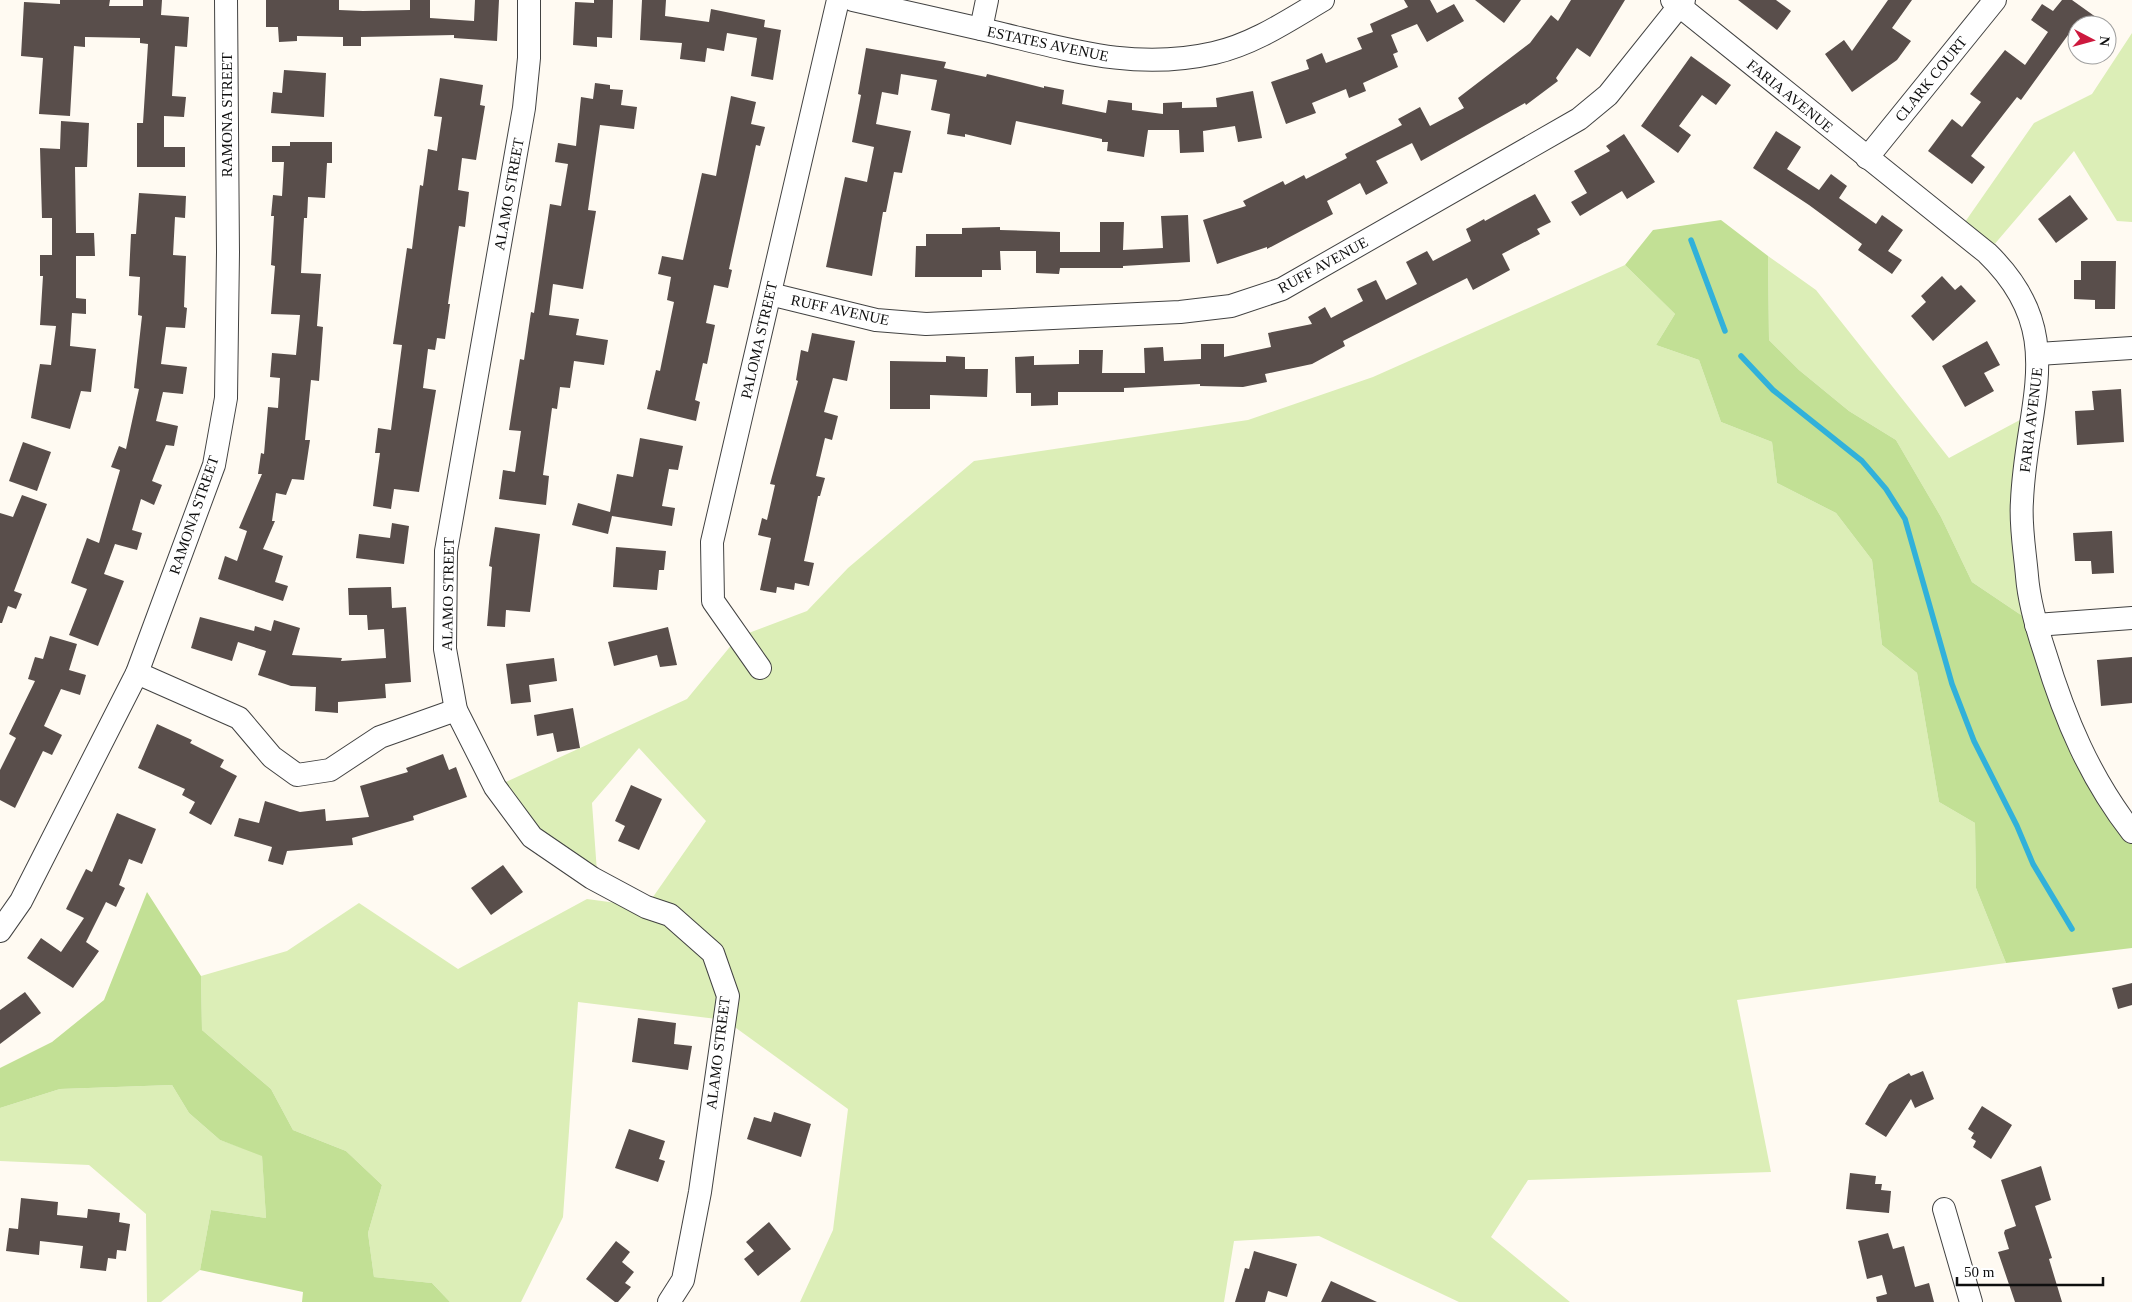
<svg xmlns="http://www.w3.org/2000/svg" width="2132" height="1302" viewBox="0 0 2132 1302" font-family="'Times New Roman',serif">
  <rect width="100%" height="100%" fill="#fffaf2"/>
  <!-- green -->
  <g fill="#dceeb7">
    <polygon points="2132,33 2132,222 2117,221 2074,151 1987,253 1958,232 2034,123 2092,94"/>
    <polygon points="1768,256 1816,290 1949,458 2031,414 2027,440 2036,625 1972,582 1941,517 1896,440 1849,411 1799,370 1769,340"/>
    <polygon points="1625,265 1675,314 1656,345 1699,360 1721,422 1772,442 1777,483 1836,513 1872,560 1882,645 1917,673 1939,802 1975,823 1976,888 2006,963 1737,1000 1771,1172 1528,1180 1491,1237 1570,1302 1459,1302 1319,1236 1234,1241 1224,1302 800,1302 833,1230 848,1109 725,1020 578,1002 563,1217 521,1302 450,1302 432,1283 374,1277 368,1233 382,1185 346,1151 293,1130 271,1089 202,1030 201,976 287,951 359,903 458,969 587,899 646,907 706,821 639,748 592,803 597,872 532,837 495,787 687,699 738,637 807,611 848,568 974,461 1248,420 1373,377"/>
    <polygon points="172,1085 189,1113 220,1140 262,1155 266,1218 211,1210 200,1270 161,1302 147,1302 146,1214 89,1165 0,1161 0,1108 60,1089"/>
  </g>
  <!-- forest -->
  <g fill="#c2e095">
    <polygon points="1721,220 1768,256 1769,340 1799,370 1849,411 1896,440 1941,517 1972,582 2036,625 2059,699 2132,832 2132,948 2006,963 1976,888 1975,823 1939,802 1917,673 1882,645 1872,560 1836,513 1777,483 1772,442 1721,422 1699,360 1656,345 1675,314 1625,265 1653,230"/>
    <polygon points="147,892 201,976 202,1030 271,1089 293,1130 346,1151 382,1185 368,1233 374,1277 432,1283 450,1302 302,1302 303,1292 200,1270 211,1210 266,1218 262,1156 220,1140 189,1113 172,1085 60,1089 0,1108 0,1068 52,1042 104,1000"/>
  </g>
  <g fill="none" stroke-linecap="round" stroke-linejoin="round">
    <!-- stream -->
    <g stroke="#31b1da" stroke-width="5.5">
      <polyline points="1691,240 1725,331"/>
      <polyline points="1741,356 1773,390 1862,461 1886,489 1905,519 1952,684 1974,741 2017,826 2033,864 2072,929"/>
    </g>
  </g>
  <!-- building -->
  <g fill="#594e4b">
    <polygon points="60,0 110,0 109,6 143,6 143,0 162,0 161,15 189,17 187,47 175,46 172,96 186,97 184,117 164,116 164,147 185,147 185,167 137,167 137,123 143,123 148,44 140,43 140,38 85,37 85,47 74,46 70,116 39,114 43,58 21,56 24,2 60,4"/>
    <polygon points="266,0 339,0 339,10 363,11 410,10 410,0 430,0 430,18 474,21 475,0 499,0 497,41 454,38 454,35 361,37 361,46 343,46 343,37 297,36 297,41 279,42 278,27 266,27"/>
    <polygon points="594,0 613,0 612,38 597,37 597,47 573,45 575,2 594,3"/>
    <polygon points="642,0 666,0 665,16 709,22 711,9 765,20 764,27 781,30 773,80 751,76 757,38 727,33 724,51 707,48 705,62 680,59 682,43 640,40"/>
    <polygon points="1404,0 1430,0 1437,13 1454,4 1464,21 1427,42 1417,24 1391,35 1398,52 1393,54 1398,67 1363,83 1366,91 1349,98 1346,89 1312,103 1316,113 1286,124 1271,82 1309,69 1306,60 1322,53 1326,63 1362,49 1357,38 1373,32 1370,24 1408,7"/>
    <polygon points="1475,0 1521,0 1504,23"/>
    <polygon points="1571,0 1625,0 1590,57 1577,48 1556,78 1558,81 1526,105 1525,103 1421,161 1412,143 1376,161 1388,183 1366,195 1360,183 1327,201 1333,214 1267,249 1267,247 1217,264 1203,220 1246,206 1243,201 1283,181 1285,185 1304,175 1306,179 1347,158 1345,154 1402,125 1398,119 1420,107 1430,126 1464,108 1458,98 1530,43 1551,15 1558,21"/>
    <polygon points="1738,0 1776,0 1791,11 1777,30"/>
    <polygon points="1888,0 1912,0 1892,28 1911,41 1897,60 1852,92 1825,54 1844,40 1852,51"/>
    <polygon points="2062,0 2072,0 2107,25 2077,25 2077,42 2068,35 2021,100 2017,97 1971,156 1985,167 1972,184 1928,151 1952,119 1962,127 1981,102 1970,94 2005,50 2025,65 2048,32 2031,20 2042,4 2053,11"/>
    <polygon points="866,48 946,62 944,68 986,77 987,74 1044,88 1044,86 1064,90 1062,104 1106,113 1108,100 1132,103 1132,110 1163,114 1163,103 1182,102 1182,108 1217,107 1216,98 1253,91 1262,138 1238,142 1235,126 1203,131 1204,152 1180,153 1179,130 1148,130 1144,157 1107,151 1108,142 1102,142 1102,139 1016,121 1011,145 965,134 965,137 947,134 950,114 931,110 937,80 901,74 898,95 882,92 876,124 911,131 902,173 894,172 886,212 883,212 872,276 826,267 845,177 867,182 874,147 852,142 861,95 858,94"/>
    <polygon points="1691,56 1731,85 1716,105 1702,95 1679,126 1691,135 1678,153 1641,126"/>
    <polygon points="284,70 326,73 324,117 271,113 273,92 282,93"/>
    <polygon points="440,78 483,85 480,105 485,106 476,160 462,158 458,190 469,192 465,227 459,226 448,304 450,304 445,339 437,338 435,350 428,349 423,388 436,390 419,492 394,489 391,509 373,506 380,453 375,453 378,428 391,430 393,414 402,345 393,344 407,248 412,249 420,185 423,186 428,149 437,151 442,117 434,116"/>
    <polygon points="595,83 610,85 610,89 623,90 621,105 637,107 634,129 600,125 588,210 596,211 583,289 553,284 549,315 579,319 576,335 608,340 604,365 574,361 570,388 560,387 557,409 552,408 543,475 549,476 546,505 499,499 503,470 515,472 521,431 509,430 520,359 524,360 531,312 534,313 550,204 561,206 568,164 555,162 558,143 576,146 581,97 593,99"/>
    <polygon points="731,96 756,102 751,124 765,127 760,146 756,145 729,269 732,270 728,288 714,285 706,323 715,325 707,364 703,363 695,400 700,402 696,421 647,409 656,370 660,371 674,302 667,300 671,277 658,274 662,256 683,260 702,173 716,176"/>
    <polygon points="61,121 89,123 87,167 75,167 76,233 94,233 95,256 76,256 76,298 86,299 86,314 72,313 70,346 96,349 91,392 81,391 70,429 31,418 40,364 51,365 56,326 40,325 43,276 40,276 40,255 52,255 52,218 42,218 40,148 60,149"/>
    <polygon points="1776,131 1801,147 1787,169 1819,190 1831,174 1847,186 1839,198 1876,224 1882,215 1903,230 1888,251 1902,260 1892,274 1858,250 1862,244 1809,205 1753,168"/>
    <polygon points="1624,134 1655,182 1627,199 1622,191 1580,216 1571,202 1587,193 1574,171 1610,151 1606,146"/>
    <polygon points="290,142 332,142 332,163 327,163 325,198 308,197 307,218 304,218 301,273 321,274 317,326 323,327 319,381 311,380 305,440 310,440 304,480 292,479 286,495 276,493 272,521 275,521 263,549 283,556 275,582 288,586 283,601 218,579 225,556 237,561 247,531 239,528 262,474 258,474 261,453 264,454 268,407 278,408 280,378 270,377 272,353 296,355 300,315 271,314 275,266 271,265 274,216 271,216 273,195 282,196 284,162 272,162 272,146 290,146"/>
    <polygon points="139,193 186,196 185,218 175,217 173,255 186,256 184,307 187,308 185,328 166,327 161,364 187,367 183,394 163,392 156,421 178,426 174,446 166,445 152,481 162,485 154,505 141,499 132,530 142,533 137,550 115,544 104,574 124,581 98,646 69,635 87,589 71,583 87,538 99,543 120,470 111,467 119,446 126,449 139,389 134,388 142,316 138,315 140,277 129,276 131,234 136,234"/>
    <polygon points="1535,194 1551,222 1537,229 1540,234 1502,254 1510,270 1473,290 1467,278 1343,341 1345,346 1312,364 1265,374 1267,382 1243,387 1200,386 1200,384 1124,388 1124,392 1058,392 1058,405 1031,406 1031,393 1016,393 1015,357 1034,356 1034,365 1079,364 1079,350 1103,350 1102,373 1145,373 1144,348 1163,347 1164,361 1201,359 1201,344 1224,344 1224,357 1271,347 1268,333 1312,324 1308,317 1325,307 1331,318 1363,301 1357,289 1376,280 1386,300 1417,284 1406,262 1427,251 1433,261 1471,241 1466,229 1484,219 1485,221"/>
    <polygon points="2070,195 2088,219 2056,243 2038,219"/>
    <polygon points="1188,215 1190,262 1123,266 1123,268 1060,268 1059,274 1036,273 1036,251 1000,251 1001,270 982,270 982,277 915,277 916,246 926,246 926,234 962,234 962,228 1000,227 1000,230 1060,232 1060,252 1100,252 1100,222 1124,222 1123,250 1163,248 1161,216"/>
    <polygon points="2081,261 2116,261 2115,309 2095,309 2095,300 2074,299 2074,280 2081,280"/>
    <polygon points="1942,276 1955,290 1961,285 1976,301 1933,341 1911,316 1926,302 1921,296"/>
    <polygon points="812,333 855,341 847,381 833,378 824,412 838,416 832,440 825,438 816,476 825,478 820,496 818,496 804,561 814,563 809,586 795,583 794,590 777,587 776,593 760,590 771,538 758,535 762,518 767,520 775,485 770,484 798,381 796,380 801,350 808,352"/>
    <polygon points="1987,341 2000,365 1984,373 1994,391 1965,407 1942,366"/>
    <polygon points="946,356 965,357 965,369 988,369 987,397 930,395 930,409 890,409 890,361 946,362"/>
    <polygon points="2121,389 2124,442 2077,445 2075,411 2094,410 2092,391"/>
    <polygon points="640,438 683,446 678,470 669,469 662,506 675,508 672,526 612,516 608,534 572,525 578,503 610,512 617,474 633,477"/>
    <polygon points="23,442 51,452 37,491 9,481"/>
    <polygon points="22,495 47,504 14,591 22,594 16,609 8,606 2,623 0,623 0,513 13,517"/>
    <polygon points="392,523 409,526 404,564 356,558 359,534 390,538"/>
    <polygon points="495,527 540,534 530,612 506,610 505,627 487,626 492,567 489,566"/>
    <polygon points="2112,531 2114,573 2092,574 2091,561 2075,561 2073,533"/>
    <polygon points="616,547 666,551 664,570 659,570 657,590 613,587"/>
    <polygon points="391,587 392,608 406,607 411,682 385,684 386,698 338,702 338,713 315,711 316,687 291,686 258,675 266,651 238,642 232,661 191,648 200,617 254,631 255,626 271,631 274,620 300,628 292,655 342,658 341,661 386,658 384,629 368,630 367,615 349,615 348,588"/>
    <polygon points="668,627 677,665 660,667 657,655 614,666 608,642"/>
    <polygon points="50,636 77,644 69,670 86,675 80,695 61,689 44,726 62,735 52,755 43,751 15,808 0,800 0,770 16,738 9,734 35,681 28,679 35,657 43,659"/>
    <polygon points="2132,657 2132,703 2101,706 2097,660"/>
    <polygon points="554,658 557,681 529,685 531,702 511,704 506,664"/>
    <polygon points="573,708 580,748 557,752 553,733 537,736 534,715"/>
    <polygon points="157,724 192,740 190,743 224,760 220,767 237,776 211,825 189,813 195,802 182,795 185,789 138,768"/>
    <polygon points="443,754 449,770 456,767 467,797 413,816 414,820 352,838 353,845 287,851 283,865 268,861 272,847 234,836 239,818 259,823 265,801 300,812 325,809 326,821 369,817 360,786 408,772 406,768"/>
    <polygon points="631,785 662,799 639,850 618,841 625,826 615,821"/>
    <polygon points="117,813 156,829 142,864 129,859 119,885 125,888 116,907 106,902 86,942 99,951 73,988 27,958 41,938 61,952 84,918 66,909 86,869 92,872"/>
    <polygon points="503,865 523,892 491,915 471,888"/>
    <polygon points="2132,983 2132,1005 2118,1009 2112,988"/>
    <polygon points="25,992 41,1013 0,1044 0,1010"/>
    <polygon points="638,1018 676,1023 674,1044 692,1046 688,1070 632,1062"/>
    <polygon points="1923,1071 1934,1099 1915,1108 1911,1099 1886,1137 1865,1124 1889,1084 1909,1073 1911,1076"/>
    <polygon points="1982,1106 2012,1125 1991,1159 1973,1147 1976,1141 1971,1138 1974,1133 1968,1129"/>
    <polygon points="774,1112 811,1124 801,1157 747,1139 754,1117 771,1122"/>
    <polygon points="629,1129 665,1141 659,1159 665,1161 658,1182 615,1168"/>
    <polygon points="2041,1166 2051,1200 2035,1206 2052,1258 2049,1259 2062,1302 2015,1302 1998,1252 2009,1249 2004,1233 2005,1230 2016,1226 2001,1180"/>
    <polygon points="1850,1173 1876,1176 1875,1184 1882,1184 1881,1190 1891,1191 1889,1213 1846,1209"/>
    <polygon points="21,1198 58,1202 57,1215 87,1218 88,1209 120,1213 119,1222 130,1224 126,1251 117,1250 116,1259 108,1258 106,1271 80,1268 83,1246 40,1241 39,1255 6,1251 9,1228 18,1229"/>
    <polygon points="769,1222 791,1249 758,1276 744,1259 754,1251 746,1242"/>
    <polygon points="1888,1233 1893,1249 1904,1246 1915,1287 1929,1283 1934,1302 1877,1302 1876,1297 1887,1294 1882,1275 1867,1279 1858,1241"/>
    <polygon points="616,1241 630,1252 622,1262 634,1272 625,1283 631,1287 618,1302 615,1302 586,1279"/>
    <polygon points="1254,1251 1297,1264 1287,1297 1268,1291 1265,1302 1235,1302 1245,1268 1249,1269"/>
    <polygon points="1331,1281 1377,1302 1321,1302"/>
  </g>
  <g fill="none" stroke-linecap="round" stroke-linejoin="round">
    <!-- minor casing -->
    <g stroke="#424242" stroke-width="24">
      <g id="minor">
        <polyline points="529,0 529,58 524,108 446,551 445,649 456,710 495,787 532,837 592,878 646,907 670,915 713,953 728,996 700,1192 683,1280 669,1302"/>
        <path d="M 853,0 C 900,11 947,21 994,32 C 1070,50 1135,71 1214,53 C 1254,44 1289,20 1323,0"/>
        <path d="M 1672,0 L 1987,253 C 2070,333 2026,402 2022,501 C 2020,525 2025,552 2027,576 C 2029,602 2037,629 2045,653 C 2065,719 2090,778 2132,832"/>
        <polyline points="981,29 987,0"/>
        <polyline points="1867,158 1995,0"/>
        <polyline points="770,294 876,320 926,324 1180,312 1231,306 1282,289 1579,119 1608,95 1684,0"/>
        <polyline points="2038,354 2132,348"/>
        <polyline points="2036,625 2132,618"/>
        <polyline points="760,668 713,601 712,542 838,0"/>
        <polyline points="137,673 239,718 272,757 297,775 330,770 380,737 456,710"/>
        <polyline points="0,931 21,901 137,673 214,465 226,398 228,252 226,0"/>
        <polyline points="1944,1209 1971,1302"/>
      </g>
    </g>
    <!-- minor -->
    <use href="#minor" stroke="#fff" stroke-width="22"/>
  </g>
  <g text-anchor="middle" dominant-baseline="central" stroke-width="5" stroke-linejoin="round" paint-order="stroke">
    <!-- street labels -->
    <g font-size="15" fill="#0f0f0f" stroke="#fff">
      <text transform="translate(1048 44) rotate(12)">ESTATES AVENUE</text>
      <text transform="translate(1931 79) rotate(-51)">CLARK COURT</text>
      <text transform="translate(1790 96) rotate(39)">FARIA AVENUE</text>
      <text transform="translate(227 115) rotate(-90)">RAMONA STREET</text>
      <text transform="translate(509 194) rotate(-80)">ALAMO STREET</text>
      <text transform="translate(1323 265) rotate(-29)">RUFF AVENUE</text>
      <text transform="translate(840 310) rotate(12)">RUFF AVENUE</text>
      <text transform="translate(759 340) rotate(-77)">PALOMA STREET</text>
      <text transform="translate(2031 420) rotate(-83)">FARIA AVENUE</text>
      <text transform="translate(194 515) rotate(-71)">RAMONA STREET</text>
      <text transform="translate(448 594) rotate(-89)">ALAMO STREET</text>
      <text transform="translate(718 1053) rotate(-83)">ALAMO STREET</text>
    </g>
  </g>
  <!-- north arrow -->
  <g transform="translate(2092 40) rotate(96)"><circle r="24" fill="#ffffff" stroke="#9f9f9f"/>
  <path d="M0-4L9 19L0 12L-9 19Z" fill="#cd193e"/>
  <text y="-8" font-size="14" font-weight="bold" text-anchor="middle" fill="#0f0f0f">N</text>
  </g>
  <!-- scale -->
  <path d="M1957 1277v8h146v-8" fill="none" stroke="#0f0f0f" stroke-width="2.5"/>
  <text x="1964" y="1277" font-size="15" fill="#0f0f0f" stroke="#ffffff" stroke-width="4" paint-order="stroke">50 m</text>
</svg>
